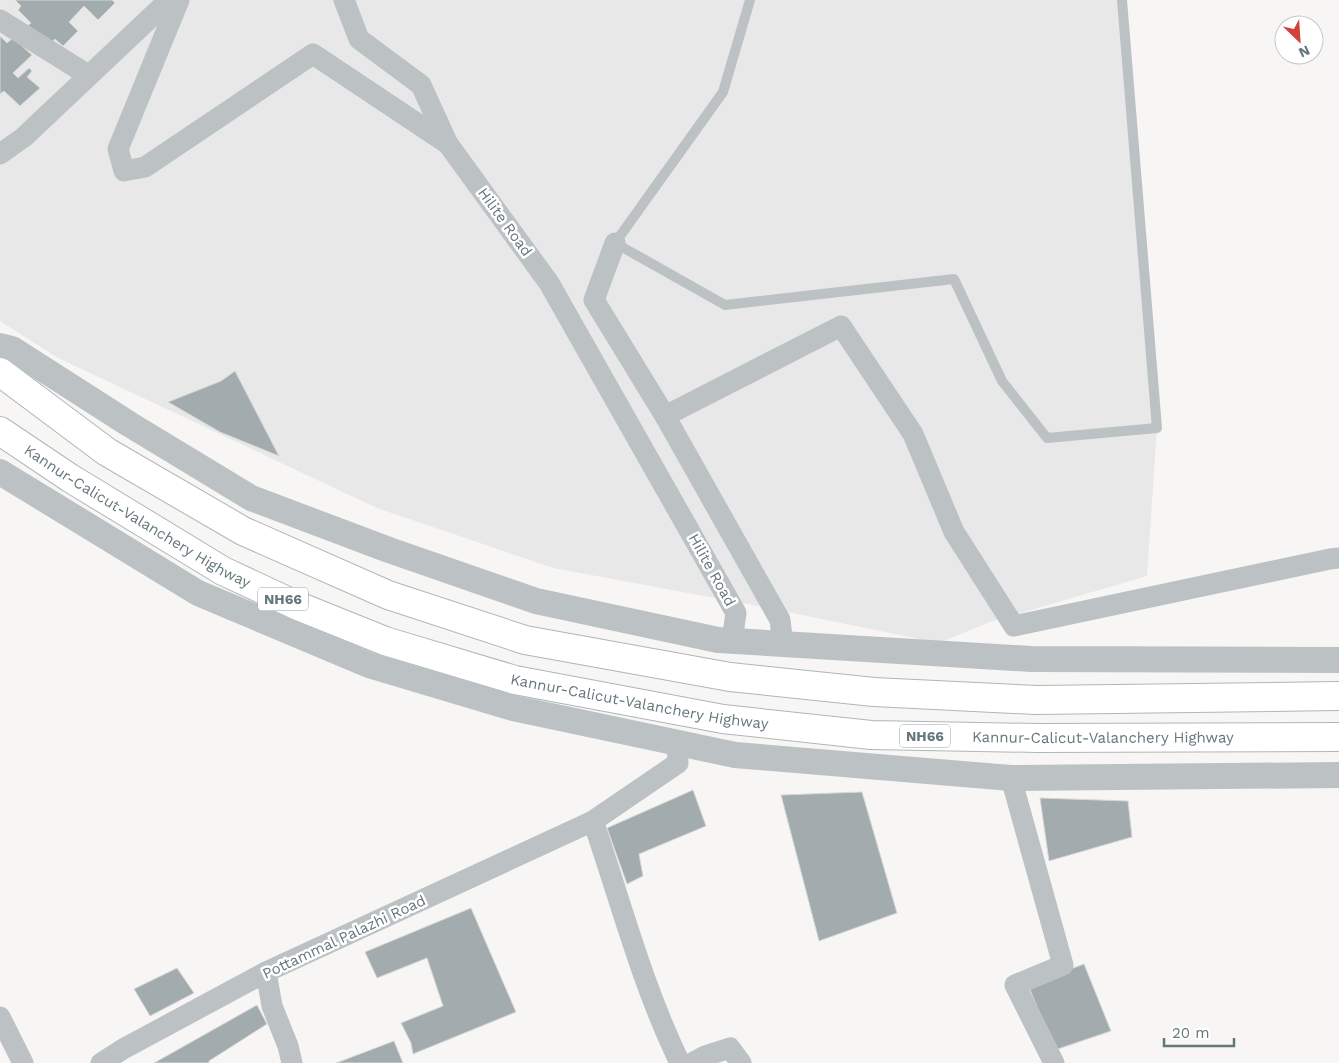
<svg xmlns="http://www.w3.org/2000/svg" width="1339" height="1063" viewBox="0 0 1339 1063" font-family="'Work Sans',sans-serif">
  <rect width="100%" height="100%" fill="#f7f6f4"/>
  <!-- built -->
  <polygon fill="#e8e8e8" points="0,0 1122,0 1157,428 1147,576 990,622 939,643 753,605 553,568 377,508 58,358 0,321"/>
  <!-- building -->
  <g fill="#a2acaf" stroke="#d8d8d7">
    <polygon points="15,0 112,0 115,3 98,20 84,6 69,22 78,31 63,46 55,39 50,44 25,28 31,23 18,10 21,6"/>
    <polygon points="0,36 7,43 13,38 32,55 13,73 18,78 29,68 32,71 27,77 40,88 20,106 4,91 0,94"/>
    <polygon points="235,371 279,456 220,432 168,402 221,381"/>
    <polygon points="693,790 706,826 639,854 643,876 627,884 607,828"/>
    <polygon points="862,792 897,913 819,941 781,795"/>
    <polygon points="1040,798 1128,801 1132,837 1049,861"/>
    <polygon points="471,908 516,1012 413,1054 411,1043 401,1023 443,1006 427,958 377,978 365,952"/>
    <polygon points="1084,964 1111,1031 1055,1050 1028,985"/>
    <polygon points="177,968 194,993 150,1016 134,989"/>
    <polygon points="257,1005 267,1024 209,1061 209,1063 154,1063"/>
    <polygon points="394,1041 403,1063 336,1063"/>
  </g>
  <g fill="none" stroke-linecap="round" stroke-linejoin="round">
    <!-- trunk casing -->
    <g stroke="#b0b6b7" stroke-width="30">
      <g id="trunk">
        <polyline points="0,372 107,452 243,531 388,595 525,640 730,677 874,692 1036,700 1339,696"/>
        <path id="s1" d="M 0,431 L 70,478 L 223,571 L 298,606 L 385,641 L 515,680 L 723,719 L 871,735 L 1038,738 L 1339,737"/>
      </g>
    </g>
    <!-- service -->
    <polyline stroke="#bcc2c4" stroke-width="10" points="750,0 723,92 615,243 725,305 954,279 1002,381 1047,438 1157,428 1122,0"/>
    <!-- minor -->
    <g stroke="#bcc2c4" stroke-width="21">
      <polyline points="179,0 118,149 124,171 145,167 313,54 448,144 549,283 736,613 732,641"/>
      <polyline points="344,0 359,39 421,85 448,144"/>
      <polyline points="0,20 88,75"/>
      <polyline points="0,154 24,137 169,0"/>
      <polyline points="615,243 594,300 665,416 780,620 783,645"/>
      <polyline points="665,416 841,326 913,434 954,532 1014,626 1330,559 1339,558"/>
      <polyline points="1011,778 1063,965 1015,985 1054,1063"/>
      <path d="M 593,821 C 621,902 642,985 680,1063"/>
      <polyline points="266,972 272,1006 288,1046 292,1063"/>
      <polyline points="0,1017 23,1063"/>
      <polyline points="101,1063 123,1049 266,972 593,821 678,763 677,742"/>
      <polyline points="692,1063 705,1056 730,1048 741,1063"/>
    </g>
    <!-- tertiary -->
    <g stroke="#bcc2c4" stroke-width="26">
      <polyline points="0,346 12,349 129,424 251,498 389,550 536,601 718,640 1031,659 1339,660"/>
      <polyline points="0,472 198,593 369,665 513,708 735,755 1011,778 1339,775"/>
    </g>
    <!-- trunk -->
    <use href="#trunk" stroke="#fff" stroke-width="28"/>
  </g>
  <g text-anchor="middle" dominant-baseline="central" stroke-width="5" stroke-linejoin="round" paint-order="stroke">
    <!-- shield labels -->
    <g fill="#fff" stroke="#93a0a3" stroke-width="1">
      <rect x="258" y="587.5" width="50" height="23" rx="4"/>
      <rect x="900" y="724.5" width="50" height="23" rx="4"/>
    </g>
    <g font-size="14" font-weight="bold" fill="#65777c">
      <text x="283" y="599">NH66</text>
      <text x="925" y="736">NH66</text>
    </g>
    <!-- street labels -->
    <g font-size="15" fill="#65777c" stroke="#fff">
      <text transform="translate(505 222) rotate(54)">Hilite Road</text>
      <text stroke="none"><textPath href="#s1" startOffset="162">Kannur-Calicut-Valanchery Highway</textPath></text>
      <text transform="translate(712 570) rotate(61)">Hilite Road</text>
      <text stroke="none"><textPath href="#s1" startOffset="702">Kannur-Calicut-Valanchery Highway</textPath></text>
      <text stroke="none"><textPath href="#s1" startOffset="1168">Kannur-Calicut-Valanchery Highway</textPath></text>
      <text transform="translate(344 937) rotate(-25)">Pottammal Palazhi Road</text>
    </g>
  </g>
  <!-- north arrow -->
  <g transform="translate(1299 40) rotate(155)"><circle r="24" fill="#ffffff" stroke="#c1c9cb"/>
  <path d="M0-4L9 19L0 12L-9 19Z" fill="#d0423b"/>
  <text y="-8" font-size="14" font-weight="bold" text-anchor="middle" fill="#65777c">N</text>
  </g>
  <!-- scale -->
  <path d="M1164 1038v8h70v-8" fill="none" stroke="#65777c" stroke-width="2.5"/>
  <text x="1172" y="1038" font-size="15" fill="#65777c" stroke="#ffffff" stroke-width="4" paint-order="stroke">20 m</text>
</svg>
